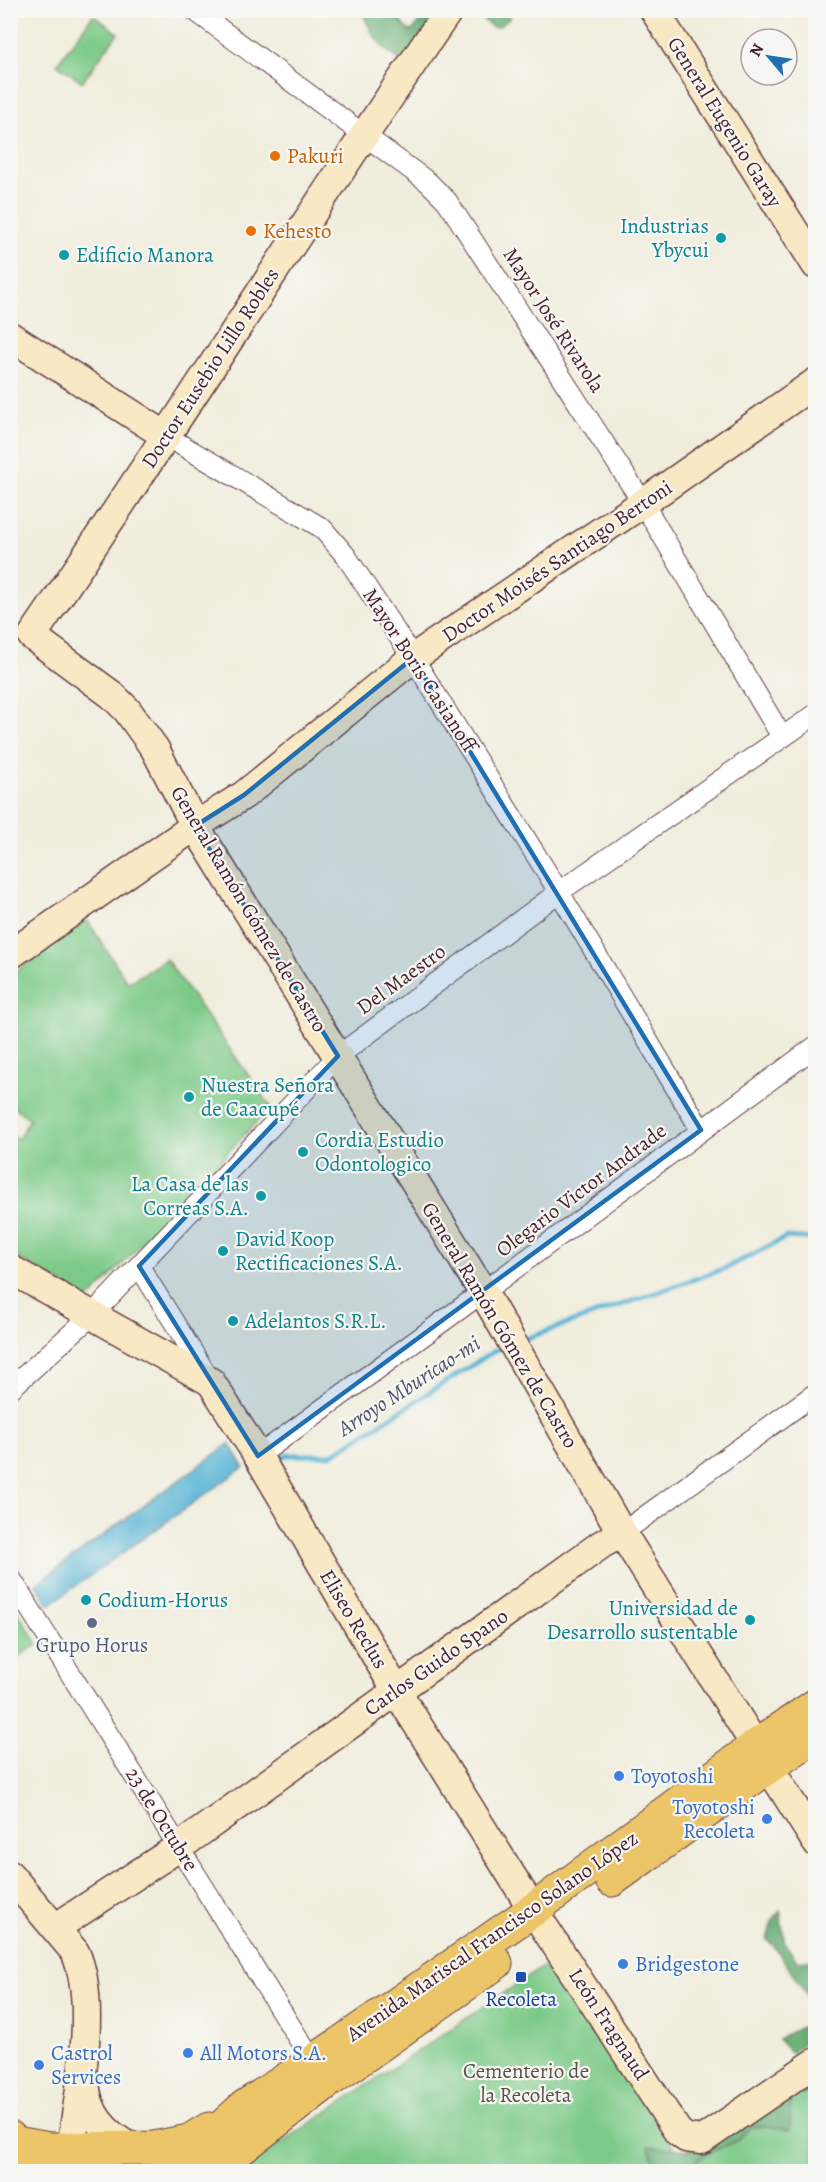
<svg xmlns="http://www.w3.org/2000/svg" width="826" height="2182" viewBox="0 0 826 2182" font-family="Alegreya,serif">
  <rect width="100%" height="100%" fill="#f6f6f2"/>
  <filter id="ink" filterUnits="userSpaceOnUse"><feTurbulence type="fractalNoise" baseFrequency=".0167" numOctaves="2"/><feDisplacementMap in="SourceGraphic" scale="12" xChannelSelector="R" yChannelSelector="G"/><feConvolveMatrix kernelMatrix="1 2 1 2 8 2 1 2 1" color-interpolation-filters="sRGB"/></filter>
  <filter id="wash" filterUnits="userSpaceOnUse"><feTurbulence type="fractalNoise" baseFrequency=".008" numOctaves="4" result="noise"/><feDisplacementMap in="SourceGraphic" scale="24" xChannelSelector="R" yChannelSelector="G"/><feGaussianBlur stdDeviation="1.35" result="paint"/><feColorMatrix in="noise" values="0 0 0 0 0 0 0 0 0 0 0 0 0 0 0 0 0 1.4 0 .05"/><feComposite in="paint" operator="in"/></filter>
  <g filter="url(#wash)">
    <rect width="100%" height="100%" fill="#f0eddc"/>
    <!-- green -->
    <g fill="#7dca88" stroke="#64745a" stroke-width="1.5">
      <polygon points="93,15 118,33 82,82 57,64"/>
      <polygon points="87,920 128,983 166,959 271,1107 91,1297 85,1298 11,1254 11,1135 18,1139 30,1119 11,1105 11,975"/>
      <polygon points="10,1600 38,1644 11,1662 10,1662"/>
      <polygon points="550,1962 678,2155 815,2078 815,2171 238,2172"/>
      <polygon points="145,2163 146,2172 82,2172 87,2165"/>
    </g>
    <!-- forest -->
    <g fill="#66ae74" stroke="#586650" stroke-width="1.5">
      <path d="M 362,11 L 399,11 C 401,20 401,28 412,31 L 428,11 L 462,11 L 401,61 C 381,50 369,31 362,11 Z"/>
      <polygon points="473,11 512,11 510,18 498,27 492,27"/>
      <polygon points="780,1911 785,1944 797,1961 815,1959 816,2002 814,2006 775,1947 767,1940 772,1921"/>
      <polygon points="809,2023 812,2036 791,2053 778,2039"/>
      <polygon points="815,2057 815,2092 794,2093 790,2109 790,2130 768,2127 751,2127 737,2140 700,2158 686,2171 669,2171 654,2164 649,2146 691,2150"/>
    </g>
    <!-- water -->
    <polygon fill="#55b3d4" stroke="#506980" stroke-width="1.5" points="230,1443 244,1467 49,1605 36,1584"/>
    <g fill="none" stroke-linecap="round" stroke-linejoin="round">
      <!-- stream -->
      <g stroke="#55b3d4" stroke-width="5">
        <polyline points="522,1340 726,1268 787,1237 816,1239"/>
        <polyline points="271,1461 287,1455 331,1455 496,1350 505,1346"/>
      </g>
    </g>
  </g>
  <g filter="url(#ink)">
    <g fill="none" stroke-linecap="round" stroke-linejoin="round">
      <!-- street casing -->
      <g stroke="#633e46" stroke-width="22">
        <g id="street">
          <polyline points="194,10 428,182 447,201 643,503 782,737"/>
          <polyline points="166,436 322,528 346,556 413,658 559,892 701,1130"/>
          <polyline points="139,1266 210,1380"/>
          <polyline points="10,1389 91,1316 338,1056 559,892 816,714"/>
          <polyline points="258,1456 483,1292 816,1046"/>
          <polyline points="622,1533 816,1393"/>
          <polyline points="10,1577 313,2062"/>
        </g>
      </g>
      <!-- secondary casing -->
      <g stroke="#633e46" stroke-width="31">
        <g id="secondary">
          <path d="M 449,10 C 306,217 174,429 32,636 L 112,695 L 127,710 L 155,749 L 195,826 L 483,1292 L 622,1533 L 816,1842"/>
          <polyline points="654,10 816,265"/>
          <polyline points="10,336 166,436"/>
          <polyline points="10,955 195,826 244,795 413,658 643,503 816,382"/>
          <polyline points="10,1269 211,1382 259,1458 396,1690 533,1910 678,2132 686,2138 702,2140 816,2062"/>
          <path d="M 10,1875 L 75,1952 C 98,2002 79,2094 71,2148"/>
          <polyline points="55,1928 179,1847 602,1544 622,1533"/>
          <path d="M 85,2081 C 87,2114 104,2133 132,2148"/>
        </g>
      </g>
      <!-- primary casing -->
      <g stroke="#633e46" stroke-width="34">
        <g id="primary">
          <polyline points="10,2137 45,2172"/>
          <polyline points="67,2172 71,2148"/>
        </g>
      </g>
      <!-- highway casing -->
      <g stroke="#633e46" stroke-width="35">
        <g id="highway">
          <polyline points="612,1880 768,1767 816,1735"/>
          <polyline points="16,2143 49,2149 154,2148 189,2141 209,2129"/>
          <polyline points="173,2172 244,2107 313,2062 533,1910 756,1746 816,1705"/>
          <polyline points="210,2172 326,2083 496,1963"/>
        </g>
      </g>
      <!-- street -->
      <use href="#street" stroke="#fff" stroke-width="20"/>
      <!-- secondary -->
      <use href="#secondary" stroke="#f8e8c3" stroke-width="28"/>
      <!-- primary -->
      <use href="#primary" stroke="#edc569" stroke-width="32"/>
      <!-- highway -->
      <use href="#highway" stroke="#edc569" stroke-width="33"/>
    </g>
  </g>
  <!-- marked area -->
  <path fill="#1f6fb2" fill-opacity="0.2" stroke="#1f6fb2" stroke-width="4.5" stroke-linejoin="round" d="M 413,658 L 701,1130 L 258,1456 L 139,1266 L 338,1056 L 195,826 L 244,795 Z"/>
  <!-- markers -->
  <g fill="#e8710a" stroke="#f6f6f2" stroke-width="2">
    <circle cx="275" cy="156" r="6"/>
    <circle cx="251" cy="231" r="6"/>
  </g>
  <g fill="#0f9aa8" stroke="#f6f6f2" stroke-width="2">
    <circle cx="721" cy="238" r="6"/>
    <circle cx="64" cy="255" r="6"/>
    <circle cx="189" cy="1097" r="6"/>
    <circle cx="303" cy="1152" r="6"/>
    <circle cx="261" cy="1196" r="6"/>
    <circle cx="223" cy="1251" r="6"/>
    <circle cx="233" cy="1321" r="6"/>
    <circle cx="86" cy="1600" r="6"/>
    <circle cx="750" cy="1620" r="6"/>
  </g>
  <circle fill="#5c6f8a" stroke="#f6f6f2" stroke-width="2" cx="92" cy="1623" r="6"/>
  <g fill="#3f7fe0" stroke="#f6f6f2" stroke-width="2">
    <circle cx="619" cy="1776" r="6"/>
    <circle cx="767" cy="1819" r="6"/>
    <circle cx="623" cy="1964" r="6"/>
    <circle cx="188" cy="2053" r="6"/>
    <circle cx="39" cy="2065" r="6"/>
  </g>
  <rect fill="#1a4fb4" stroke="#f6f6f2" stroke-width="2" x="515" y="1971" width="12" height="12" rx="3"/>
  <g text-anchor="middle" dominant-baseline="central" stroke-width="4.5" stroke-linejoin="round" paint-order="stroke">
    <!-- street labels -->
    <g font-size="21" fill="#4a1f2b" stroke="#f6f6f2">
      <text transform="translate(725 122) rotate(58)">General Eugenio Garay</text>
      <text transform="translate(554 320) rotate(57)">Mayor José Rivarola</text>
      <text transform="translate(210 368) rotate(-57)">Doctor Eusebio Lillo Robles</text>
      <text transform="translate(557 561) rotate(-34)">Doctor Moisés Santiago Bertoni</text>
      <text transform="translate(420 670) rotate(57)">Mayor Boris Casianoff</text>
      <text transform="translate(249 909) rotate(59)">General Ramón Gómez de Castro</text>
      <text transform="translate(401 979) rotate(-36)">Del Maestro</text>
      <text transform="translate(581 1190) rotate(-37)">Olegario Victor Andrade</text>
      <text transform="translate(500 1325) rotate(59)">General Ramón Gómez de Castro</text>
      <text transform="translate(354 1619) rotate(59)">Eliseo Reclus</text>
      <text transform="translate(436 1662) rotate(-35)">Carlos Guido Spano</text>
      <text transform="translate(162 1819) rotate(58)">23 de Octubre</text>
      <text transform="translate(492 1936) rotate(-35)">Avenida Mariscal Francisco Solano López</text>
      <text transform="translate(609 2024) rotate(57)">León Fragnaud</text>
    </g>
    <!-- food labels -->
    <g font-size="21" fill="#c56008" stroke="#f6f6f2" text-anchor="start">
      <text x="287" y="156">Pakuri</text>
      <text x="263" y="231">Kehesto</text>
    </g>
    <!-- culture labels -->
    <g font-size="21" fill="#0d838f" stroke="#f6f6f2" text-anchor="start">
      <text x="709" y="226" text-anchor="end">Industrias<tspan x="709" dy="24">Ybycui</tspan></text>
      <text x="76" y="255">Edificio Manora</text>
      <text x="201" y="1085">Nuestra Señora<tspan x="201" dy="24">de Caacupé</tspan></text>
      <text x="315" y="1140">Cordia Estudio<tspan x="315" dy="24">Odontologico</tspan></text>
      <text x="249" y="1184" text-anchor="end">La Casa de las<tspan x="249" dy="24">Correas S.A.</tspan></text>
      <text x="235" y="1239">David Koop<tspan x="235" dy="24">Rectificaciones S.A.</tspan></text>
      <text x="245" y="1321">Adelantos S.R.L.</text>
      <text x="98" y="1600">Codium-Horus</text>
      <text x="738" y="1608" text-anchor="end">Universidad de<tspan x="738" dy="24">Desarrollo sustentable</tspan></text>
    </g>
    <!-- service labels -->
    <g font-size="21" fill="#4e5e75" stroke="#f6f6f2">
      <text x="92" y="1645">Grupo Horus</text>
    </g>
    <!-- shop labels -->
    <g font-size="21" fill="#366cbe" stroke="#f6f6f2" text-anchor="start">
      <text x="631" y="1776">Toyotoshi</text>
      <text x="755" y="1807" text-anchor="end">Toyotoshi<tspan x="755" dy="24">Recoleta</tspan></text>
      <text x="635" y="1964">Bridgestone</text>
      <text x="51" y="2053">Castrol<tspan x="51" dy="24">Services</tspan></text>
      <text x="200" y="2053">All Motors S.A.</text>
    </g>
    <!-- transit labels -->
    <g font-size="21" fill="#164399" stroke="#f6f6f2">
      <text x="521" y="1999">Recoleta</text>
    </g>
    <!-- park labels -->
    <g font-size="21" fill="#595247" stroke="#f6f6f2">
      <text x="526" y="2071">Cementerio de<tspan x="526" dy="24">la Recoleta</tspan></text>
    </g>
    <!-- water labels -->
    <g font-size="22" font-style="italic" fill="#4e5366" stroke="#f6f6f2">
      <text transform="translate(409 1386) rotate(-33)">Arroyo Mburicao-mi</text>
    </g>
  </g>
  <!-- margin -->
  <rect width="826" height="2182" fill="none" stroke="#f6f6f2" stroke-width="36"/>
  <!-- north arrow -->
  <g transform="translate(769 57) rotate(299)"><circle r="28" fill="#f6f6f2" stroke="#b1a0a2" stroke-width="1.5"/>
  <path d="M0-4.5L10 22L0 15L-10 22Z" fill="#1f6fb2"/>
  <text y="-9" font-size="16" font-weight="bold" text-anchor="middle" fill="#4a1f2b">N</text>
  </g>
</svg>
